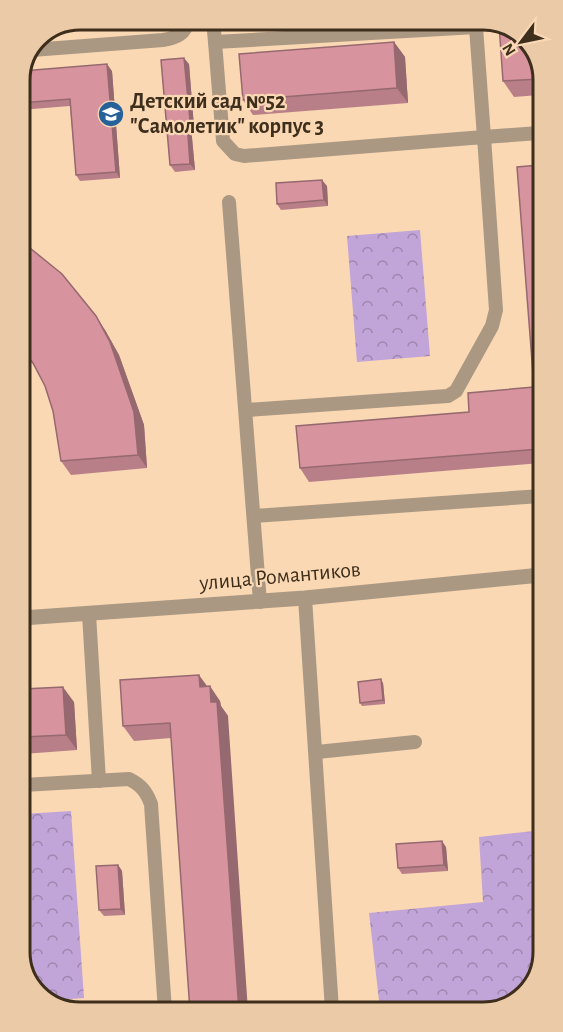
<svg xmlns="http://www.w3.org/2000/svg" width="563" height="1032" viewBox="0 0 563 1032" font-family="'Alegreya Sans',sans-serif">
  <defs>
    <pattern id="forest-crowns" width="20" height="18" patternUnits="userSpaceOnUse" patternTransform="scale(1.5)"><rect width="20" height="18" fill="#c1a4d8"/><path d="M2 6a3 3 0 1 1 6 0M12 15a3 3 0 1 1 6 0" fill="none" stroke="#9e86ae"/></pattern>
  </defs>
  <rect width="100%" height="100%" fill="#fad8b4"/>
  <!-- forest -->
  <g fill="url(#forest-crowns)">
    <polygon points="420,230 430,356 357,362 347,236"/>
    <polygon points="71,811 84,998 45,1001 24,975 23,814"/>
    <polygon points="543,830 543,955 533,986 506,1008 380,1009 369,913 483,902 479,837"/>
  </g>
  <g fill="none" stroke-linecap="round" stroke-linejoin="round">
    <!-- service -->
    <g stroke="#ab9883" stroke-width="14">
      <polyline points="213,20 215,42 476,27 484,137 539,133"/>
      <polyline points="215,42 223,141 235,154 244,156 484,137 496,310 492,326 456,391 448,396 247,410"/>
      <path d="M 32,50 L 163,40 C 176,38 186,34 188,20"/>
      <polyline points="229,202 260,602"/>
      <polyline points="254,516 541,496"/>
      <polyline points="305,598 332,1010"/>
      <polyline points="89,614 99,781"/>
      <polyline points="317,752 415,742"/>
      <path d="M 23,785 L 129,779 C 141,785 146,791 151,804 L 165,1011"/>
    </g>
    <!-- minor -->
    <polyline stroke="#ab9883" stroke-width="15" points="22,618 305,598 541,575"/>
  </g>
  <!-- wall -->
  <g fill="#b97f88">
    <polygon points="394,42 405,57 408,103 253,115 243,100"/>
    <polygon points="539,57 539,95 514,97 503,81"/>
    <polygon points="189,64 194,127 191,127 195,170 175,172 170,165"/>
    <polygon points="112,71 120,178 80,181 76,175 70,106 20,110 20,77"/>
    <polygon points="539,165 541,463 309,482 300,468 469,412 534,387"/>
    <polygon points="327,186 328,206 281,210 277,204"/>
    <polygon points="20,240 105,330 119,355 144,425 147,468 71,475 61,461 53,411 45,386 35,367 21,349"/>
    <polygon points="383,683 385,704 362,706 360,703"/>
    <polygon points="207,686 220,701 221,706 228,716 171,738 134,741 123,726"/>
    <polygon points="23,689 74,702 77,750 23,754"/>
    <polygon points="446,847 448,871 402,874 398,868"/>
    <polygon points="118,865 122,871 125,915 104,916 99,910"/>
  </g>
  <!-- shaded-wall -->
  <g fill="#96686f">
    <polygon points="394,42 405,57 408,103 397,88"/>
    <polygon points="184,58 189,64 194,127 190,120"/>
    <polygon points="107,64 112,71 120,178 116,172"/>
    <polygon points="187,121 191,127 195,170 190,164"/>
    <polygon points="322,180 327,186 328,206 324,200"/>
    <polygon points="96,316 105,330 119,355 144,425 147,468 138,455"/>
    <polygon points="199,675 210,690 200,687"/>
    <polygon points="381,679 383,683 385,704 383,700"/>
    <polygon points="210,686 220,701 221,706 228,716 248,1011 239,1011"/>
    <polygon points="63,687 74,702 77,750 66,735"/>
    <polygon points="442,841 446,847 448,871 444,865"/>
    <polygon points="118,865 122,871 125,915 121,909"/>
  </g>
  <!-- building -->
  <g fill="#d7949e" stroke="#96686f" stroke-width="1.5">
    <polygon points="499,24 517,30 539,57 539,79 503,81"/>
    <polygon points="394,42 397,88 243,100 239,54"/>
    <polygon points="184,58 190,120 187,121 190,164 170,165 161,60"/>
    <polygon points="107,64 116,172 76,175 70,99 20,103 20,77 22,71"/>
    <polygon points="539,165 541,449 300,468 296,426 469,412 468,393 534,387 517,167"/>
    <polygon points="322,180 324,200 277,204 276,183"/>
    <polygon points="20,240 62,274 96,316 110,342 134,412 138,455 61,461 53,411 45,386 33,363 21,348"/>
    <polygon points="199,675 200,687 210,686 211,702 217,702 239,1011 190,1011 170,723 123,726 120,680"/>
    <polygon points="381,679 383,700 360,703 358,682"/>
    <polygon points="63,687 66,735 23,737 23,689"/>
    <polygon points="442,841 444,865 398,868 396,844"/>
    <polygon points="118,865 121,909 99,910 96,866"/>
  </g>
  <!-- icons -->
  <defs>
    <g id="school-disc" transform="scale(1.35)"><circle r="9.5" fill="#266299" stroke="#fad8b4"/><path d="M0-5L7-2L0 1L-7-2ZM-4 1L0 2.5L4 1V4Q0 6-4 4Z" fill="#fff"/></g>
  </defs>
  <g fill-rule="evenodd">
    <use href="#school-disc" x="111" y="114"/>
  </g>
  <g text-anchor="middle" dominant-baseline="central" stroke-width="4.5" stroke-linejoin="round" paint-order="stroke">
    <!-- poi labels -->
    <g font-size="22" font-weight="bold" fill="#3e2e1c" stroke="#fad8b4" text-anchor="start">
      <text x="130" y="101">Детский сад №52<tspan x="130" dy="25">"Самолетик" корпус 3</tspan></text>
    </g>
    <!-- street labels -->
    <g font-size="22" fill="#3e2e1c" stroke="#fad8b4">
      <text transform="translate(280 576) rotate(-5)">улица Романтиков</text>
    </g>
  </g>
  <!-- crop -->
  <path d="M0 0H563V1032H0ZM80 30H483A50 50 0 0 1 533 80V952A50 50 0 0 1 483 1002H80A50 50 0 0 1 30 952V80A50 50 0 0 1 80 30Z" fill="#ebcaa8" fill-rule="evenodd"/>
  <path fill="none" stroke="#3e2e1c" stroke-width="3" d="M80 30H483A50 50 0 0 1 533 80V952A50 50 0 0 1 483 1002H80A50 50 0 0 1 30 952V80A50 50 0 0 1 80 30Z"/>
  <!-- north arrow -->
  <g transform="translate(521 42) rotate(238)" stroke="#fad8b4" stroke-width="4.5" paint-order="stroke">
  <path d="M0-4.5L10 22L0 15L-10 22Z" fill="#3e2e1c"/>
  <text y="-9" font-size="16" font-weight="bold" text-anchor="middle" fill="#3e2e1c">N</text>
  </g>
</svg>
